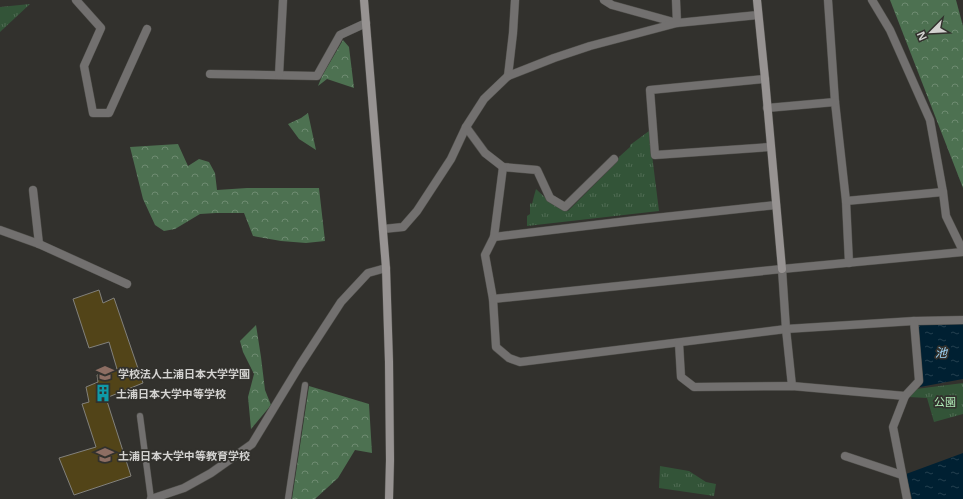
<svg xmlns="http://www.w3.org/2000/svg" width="963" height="499" viewBox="0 0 963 499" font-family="'Open Sans','Noto Sans JP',sans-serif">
  <defs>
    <pattern id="grass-tufts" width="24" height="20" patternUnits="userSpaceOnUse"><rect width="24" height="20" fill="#335438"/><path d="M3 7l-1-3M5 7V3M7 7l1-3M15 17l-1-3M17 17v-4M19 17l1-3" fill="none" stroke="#506c54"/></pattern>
    <pattern id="forest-crowns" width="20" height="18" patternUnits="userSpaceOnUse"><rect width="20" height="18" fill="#4d7151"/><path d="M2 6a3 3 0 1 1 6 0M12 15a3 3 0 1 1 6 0" fill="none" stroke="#6e8b71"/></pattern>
    <pattern id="water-ripples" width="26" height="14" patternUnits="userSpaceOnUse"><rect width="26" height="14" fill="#002032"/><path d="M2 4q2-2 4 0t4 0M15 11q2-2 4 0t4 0" fill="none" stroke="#24404f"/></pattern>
  </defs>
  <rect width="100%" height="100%" fill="#32312d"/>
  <!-- grass -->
  <g fill="url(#grass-tufts)">
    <polygon points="30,4 0,32 0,7"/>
    <polygon points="649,131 659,211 527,226 527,216 530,214 530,203 532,204 534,196 536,189 552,204 568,211 610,169 620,156 630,147 630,145"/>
    <polygon points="963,383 963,414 934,422 927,398 909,397 916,389"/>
    <polygon points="660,466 689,471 706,482 716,484 714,496 659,488"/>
  </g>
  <!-- forest -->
  <g fill="url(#forest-crowns)">
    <polygon points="890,0 956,0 963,26 963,188"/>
    <polygon points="343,40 349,47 354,88 327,79 318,86 322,76"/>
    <polygon points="308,113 316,150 299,139 288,124 301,118"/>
    <polygon points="178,144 188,166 199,159 209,162 215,173 217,190 247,188 319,188 325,241 306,243 281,241 253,236 244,213 216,213 200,214 175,229 164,231 155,225 143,199 130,147"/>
    <polygon points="256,325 261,357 265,390 271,405 251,429 248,397 254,374 243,352 240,341"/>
    <polygon points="309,386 369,404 372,453 355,450 338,478 315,499 292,499"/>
  </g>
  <!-- water -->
  <g fill="url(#water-ripples)">
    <polygon points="918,324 963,324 963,379 920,387"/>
    <polygon points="963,453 963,499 912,499 906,474"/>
  </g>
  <!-- building -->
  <polygon fill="#524418" stroke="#82817c" points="99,290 103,303 114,298 143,383 106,398 131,476 74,495 59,458 96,447 82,404 89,402 86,387 98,382 97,375 117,369 109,342 89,348 73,299"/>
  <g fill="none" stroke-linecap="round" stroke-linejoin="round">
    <!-- lane casing -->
    <g stroke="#4f4e4a" stroke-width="7">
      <g id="lane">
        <polyline points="140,416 151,499"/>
        <polyline points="288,499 305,385"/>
      </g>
    </g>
    <!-- street casing -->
    <g stroke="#4f4e4a" stroke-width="9">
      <g id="street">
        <polyline points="76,0 101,28 84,66 93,113 109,113 147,29"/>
        <polyline points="604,0 612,5 677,23 758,15"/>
        <polyline points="828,0 835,102 846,201 849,263"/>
        <polyline points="872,0 890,30 930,120 943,192 946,216 963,251"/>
        <polyline points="210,74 317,76 340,35 366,23"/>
        <polyline points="279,75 283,0"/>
        <polyline points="508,76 513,33 515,0"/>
        <polyline points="765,79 650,90 655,155 770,147"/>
        <polyline points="767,108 835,102"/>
        <polyline points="466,127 485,153 503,167 537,170 550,198 565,207 614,159"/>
        <polyline points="33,190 39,244"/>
        <polyline points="846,201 943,192"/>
        <polyline points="776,205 636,220 494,237 485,255 493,299 496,347 509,358 520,362 786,329 914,321 963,320"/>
        <polyline points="383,229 403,227 417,211 451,159 466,127 484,99 508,76 554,58 590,46 677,23 676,0"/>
        <polyline points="0,230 39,244 127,284"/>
        <polyline points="494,237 503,167"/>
        <polyline points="782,269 786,329 792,386"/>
        <polyline points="493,299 782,269 963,252"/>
        <polyline points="679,343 681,377 694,387 792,386 905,396"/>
        <polyline points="845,456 902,475"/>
        <polyline points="151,499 184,488 211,473 252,444 300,365 341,302 368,273 386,268"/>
        <polyline points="907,499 893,427 905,396 919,381 914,321"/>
      </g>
    </g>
    <!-- secondary casing -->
    <g stroke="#4f4e4a" stroke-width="9">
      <g id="secondary">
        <polyline points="364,0 386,268 389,362 390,460 389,499"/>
        <polyline points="757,0 765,79 782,269"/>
      </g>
    </g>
    <!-- lane -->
    <use href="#lane" stroke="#72706f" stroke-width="6"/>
    <!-- street -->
    <use href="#street" stroke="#72706f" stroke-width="8"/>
    <!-- secondary -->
    <use href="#secondary" stroke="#979392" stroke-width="8"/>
  </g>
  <!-- icons -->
  <defs>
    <g id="school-bare" transform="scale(1.38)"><path d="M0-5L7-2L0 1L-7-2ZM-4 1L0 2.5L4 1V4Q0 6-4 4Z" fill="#8d6e63" stroke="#32312d" stroke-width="2.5" paint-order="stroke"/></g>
    <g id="building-bare" transform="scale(1.38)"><path d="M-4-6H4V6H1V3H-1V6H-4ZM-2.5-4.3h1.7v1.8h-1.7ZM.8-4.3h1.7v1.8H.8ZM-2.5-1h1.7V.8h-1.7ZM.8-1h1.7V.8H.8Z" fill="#0f9aa8" stroke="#32312d" stroke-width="2.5" paint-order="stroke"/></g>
  </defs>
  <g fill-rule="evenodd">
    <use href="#school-bare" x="105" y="373"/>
    <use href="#building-bare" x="103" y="393"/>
    <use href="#school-bare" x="105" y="455"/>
  </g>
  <g text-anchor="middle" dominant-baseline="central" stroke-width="3.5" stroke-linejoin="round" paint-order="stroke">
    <!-- poi labels -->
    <g font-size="11" font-weight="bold" fill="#d3d2d0" stroke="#32312d" text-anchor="start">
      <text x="118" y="373">学校法人土浦日本大学学園</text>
      <text x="116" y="393">土浦日本大学中等学校</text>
      <text x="118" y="455">土浦日本大学中等教育学校</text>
    </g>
    <!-- park labels -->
    <g font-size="11" fill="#b0ecb7" stroke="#32312d">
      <text x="945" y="401">公園</text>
    </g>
    <!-- water labels -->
    <g font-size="12" font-style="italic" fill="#9fd7fa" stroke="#32312d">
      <text x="941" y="352">池</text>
    </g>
  </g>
  <!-- north arrow -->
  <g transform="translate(931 32) rotate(246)" stroke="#32312d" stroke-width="3" paint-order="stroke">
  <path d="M0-3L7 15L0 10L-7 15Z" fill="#d3d2d0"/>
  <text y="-6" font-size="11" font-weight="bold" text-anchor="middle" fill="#d3d2d0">N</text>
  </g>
</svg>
